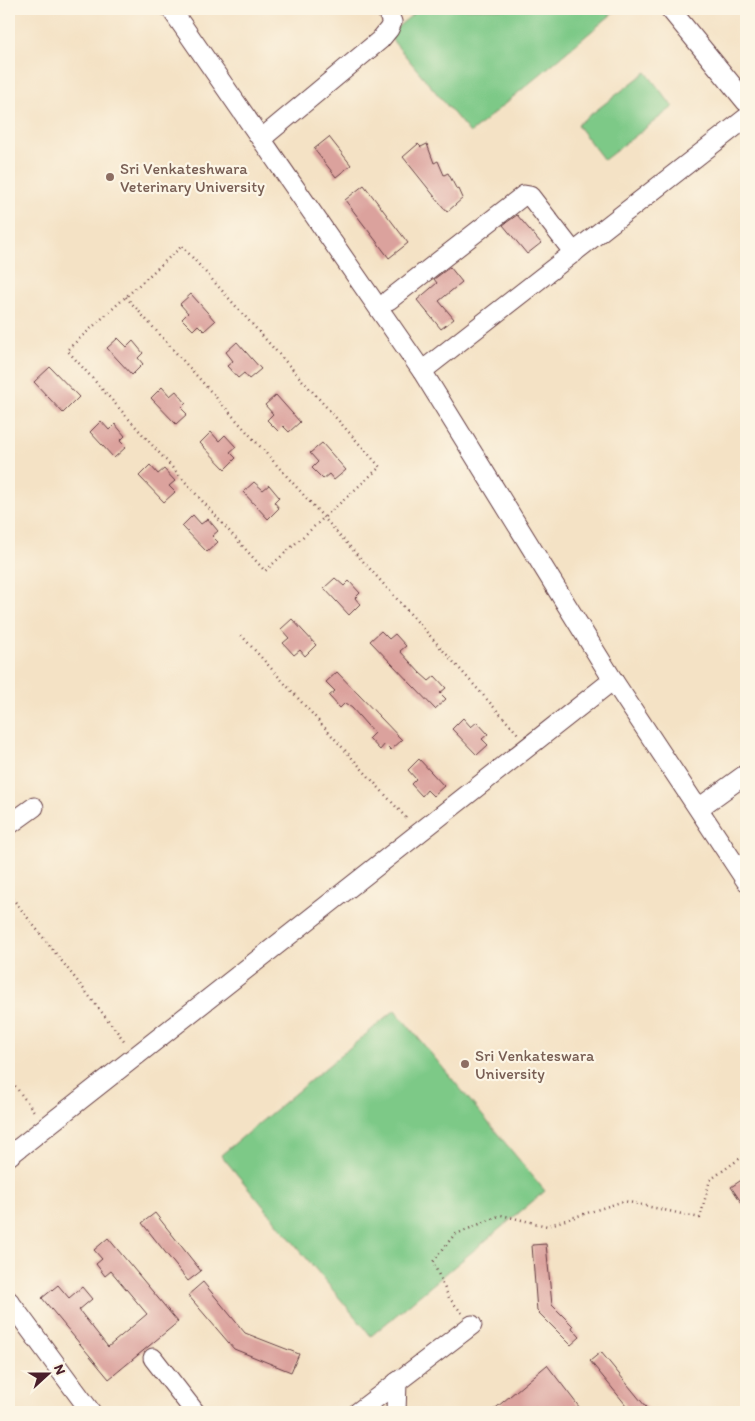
<svg xmlns="http://www.w3.org/2000/svg" width="755" height="1421" viewBox="0 0 755 1421" font-family="Itim,sans-serif">
  <rect width="100%" height="100%" fill="#fcf5e5"/>
  <filter id="ink" filterUnits="userSpaceOnUse"><feTurbulence type="fractalNoise" baseFrequency=".02" numOctaves="2"/><feDisplacementMap in="SourceGraphic" scale="10" xChannelSelector="R" yChannelSelector="G"/><feConvolveMatrix kernelMatrix="1 2 1 2 8 2 1 2 1" color-interpolation-filters="sRGB"/></filter>
  <filter id="wash" filterUnits="userSpaceOnUse"><feTurbulence type="fractalNoise" baseFrequency=".0096" numOctaves="4" result="noise"/><feDisplacementMap in="SourceGraphic" scale="20" xChannelSelector="R" yChannelSelector="G"/><feGaussianBlur stdDeviation="1.12" result="paint"/><feColorMatrix in="noise" values="0 0 0 0 0 0 0 0 0 0 0 0 0 0 0 0 0 1.4 0 .05"/><feComposite in="paint" operator="in"/></filter>
  <g filter="url(#wash)">
    <rect width="100%" height="100%" fill="#f4e2c5"/>
    <!-- green -->
    <g fill="#7dc987" stroke="#647459">
      <polygon points="419,9 618,9 470,133 388,35"/>
      <polygon points="646,72 673,107 604,160 577,125"/>
      <polygon points="395,1010 545,1191 371,1336 221,1155"/>
    </g>
    <g id="blocks">
      <!-- building -->
      <g fill="#dba29d">
        <polygon points="329,137 351,165 336,177 314,149"/>
        <polygon points="418,144 421,147 427,144 434,163 438,161 444,175 448,173 457,190 459,189 463,198 447,212 403,157"/>
        <polygon points="364,185 408,243 389,258 345,200"/>
        <polygon points="517,215 541,243 527,254 503,225"/>
        <polygon points="450,267 462,282 439,301 454,319 441,329 417,300 437,283 434,279"/>
        <polygon points="191,294 215,321 204,331 198,325 193,330 182,319 188,313 180,304"/>
        <polygon points="118,338 127,347 133,341 143,353 138,358 143,364 132,375 107,348"/>
        <polygon points="237,342 261,369 249,379 244,373 238,378 227,366 233,361 226,352"/>
        <polygon points="50,367 79,397 63,413 34,382"/>
        <polygon points="162,387 170,396 176,391 186,403 181,408 187,414 176,424 151,398"/>
        <polygon points="276,395 300,422 289,432 283,426 278,431 267,420 273,414 265,405"/>
        <polygon points="101,421 109,430 115,424 125,436 120,441 126,447 114,458 90,432"/>
        <polygon points="211,432 219,441 225,435 236,447 230,452 236,458 225,469 200,443"/>
        <polygon points="322,443 346,470 334,480 329,474 323,479 312,468 318,462 310,453"/>
        <polygon points="150,465 158,474 164,469 175,481 169,486 175,492 164,502 139,476"/>
        <polygon points="254,482 263,490 269,485 279,497 274,502 279,508 268,519 243,492"/>
        <polygon points="193,515 201,524 208,519 218,531 212,536 218,542 207,552 182,526"/>
        <polygon points="335,578 344,586 349,581 360,593 355,598 360,604 349,615 324,588"/>
        <polygon points="292,619 316,645 305,656 300,650 294,655 283,643 289,638 281,629"/>
        <polygon points="381,631 389,639 395,634 406,646 400,651 420,673 429,681 435,676 446,688 440,693 446,699 435,709 370,641"/>
        <polygon points="337,672 402,740 391,750 385,744 380,750 369,738 374,733 352,708 345,703 340,708 329,696 335,691 326,682"/>
        <polygon points="463,718 471,727 477,722 488,734 482,739 488,745 477,755 452,729"/>
        <polygon points="419,759 444,786 433,796 427,790 422,796 411,784 416,779 408,770"/>
        <polygon points="746,1177 746,1209 731,1187"/>
        <polygon points="155,1213 201,1271 188,1281 142,1223"/>
        <polygon points="108,1238 178,1322 109,1379 42,1298 58,1285 69,1298 82,1287 92,1299 79,1310 108,1347 147,1314 111,1271 105,1276 96,1264 102,1259 94,1250"/>
        <polygon points="546,1244 552,1305 573,1326 572,1328 580,1337 571,1345 537,1311 532,1245"/>
        <polygon points="203,1282 245,1333 299,1354 291,1372 234,1349 188,1295"/>
        <polygon points="601,1352 650,1412 617,1412 626,1405 590,1361"/>
        <polygon points="547,1365 583,1412 541,1412 536,1407 530,1412 491,1412"/>
      </g>
    </g>
  </g>
  <g filter="url(#ink)">
    <use href="#blocks" fill-opacity="0" stroke="#643c42" stroke-width="1"/>
    <g fill="none" stroke-linecap="round" stroke-linejoin="round">
      <!-- minor casing -->
      <g stroke="#643c42" stroke-width="21">
        <g id="minor">
          <polyline points="171,9 422,371 613,680 746,881"/>
          <polyline points="670,9 746,102"/>
          <polyline points="261,139 380,40 389,29 392,22 386,9"/>
          <polyline points="389,300 524,195 530,196 574,253"/>
          <polyline points="422,371 746,118"/>
          <polyline points="699,808 746,774"/>
          <polyline points="9,825 34,807"/>
          <polyline points="9,1156 613,680"/>
          <polyline points="9,1301 91,1412"/>
          <polyline points="153,1358 195,1412"/>
          <polyline points="358,1412 472,1325"/>
          <polyline points="396,1412 397,1382"/>
        </g>
      </g>
      <!-- path -->
      <g stroke="#643c42" stroke-width="2.5" stroke-dasharray="1 4" stroke-linecap="butt">
        <polygon points="182,246 380,467 265,571 67,350"/>
        <polyline points="126,297 518,734"/>
        <polyline points="241,635 408,820"/>
        <polyline points="9,894 126,1043"/>
        <polyline points="9,1078 36,1114"/>
        <polyline points="462,1313 449,1298 433,1262 454,1235 501,1215 547,1226 624,1201 700,1218 710,1180 746,1154"/>
      </g>
      <!-- minor -->
      <use href="#minor" stroke="#fff" stroke-width="19"/>
    </g>
  </g>
  <!-- markers -->
  <g fill="#8d6e63" stroke="#fcf5e5" stroke-width="2">
    <circle cx="110" cy="177" r="5"/>
    <circle cx="465" cy="1064" r="5"/>
  </g>
  <g text-anchor="middle" dominant-baseline="central" stroke-width="4.5" stroke-linejoin="round" paint-order="stroke">
    <!-- education labels -->
    <g font-size="16" fill="#785e54" stroke="#fcf5e5" text-anchor="start">
      <text x="120" y="168">Sri Venkateshwara<tspan x="120" dy="18">Veterinary University</tspan></text>
      <text x="475" y="1055">Sri Venkateswara<tspan x="475" dy="18">University</tspan></text>
    </g>
  </g>
  <!-- margin -->
  <rect width="755" height="1421" fill="none" stroke="#fcf5e5" stroke-width="30"/>
  <!-- north arrow -->
  <g transform="translate(48 1374) rotate(69)" stroke="#fcf5e5" stroke-width="4" paint-order="stroke">
  <path d="M0-4L9 19L0 12L-9 19Z" fill="#4a1f2b"/>
  <text y="-8" font-size="14" font-weight="bold" text-anchor="middle" fill="#4a1f2b">N</text>
  </g>
</svg>
